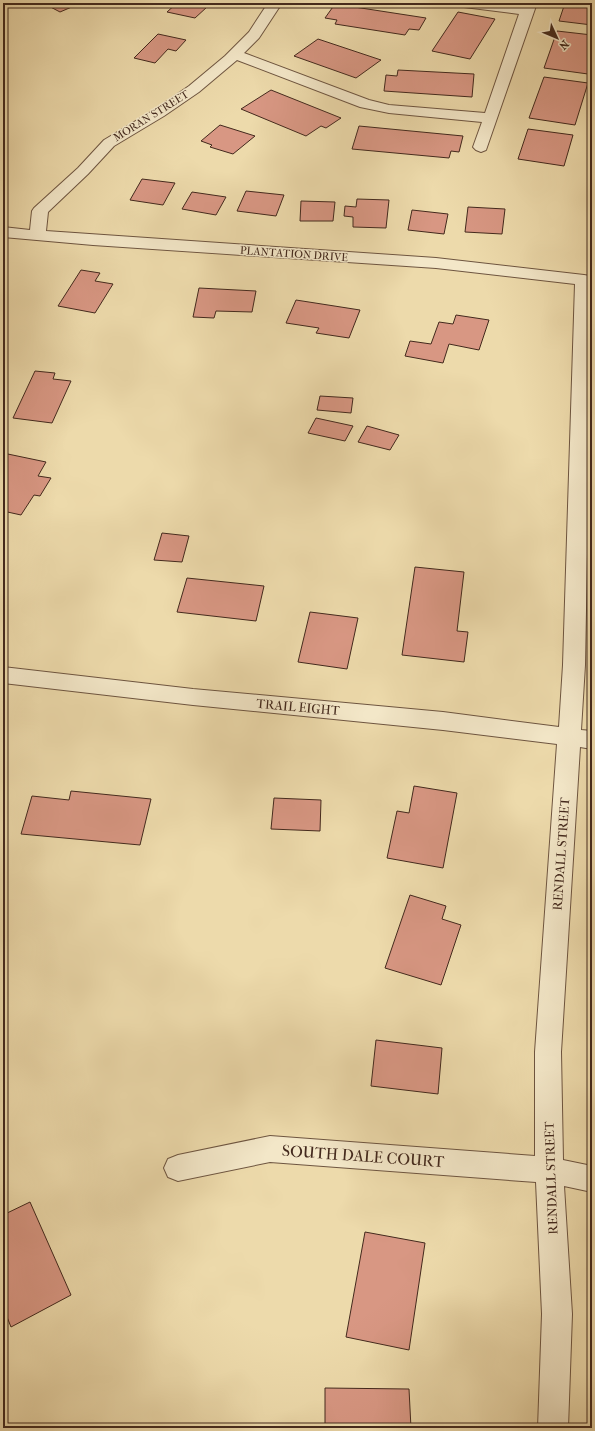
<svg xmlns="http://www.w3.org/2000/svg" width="595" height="1431" viewBox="0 0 595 1431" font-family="'IM FELL French Canon',serif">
  <rect width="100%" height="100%" fill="#eddaab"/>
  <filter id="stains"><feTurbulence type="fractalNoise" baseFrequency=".005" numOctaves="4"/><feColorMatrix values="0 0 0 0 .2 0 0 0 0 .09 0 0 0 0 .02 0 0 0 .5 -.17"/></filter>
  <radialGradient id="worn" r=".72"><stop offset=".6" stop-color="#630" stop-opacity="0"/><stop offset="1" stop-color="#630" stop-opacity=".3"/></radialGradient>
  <!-- building -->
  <g fill="#d89783" stroke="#43291d">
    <polygon points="43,3 81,3 60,12"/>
    <polygon points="177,3 198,3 196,5 207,7 195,18 167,12"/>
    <polygon points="565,3 592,3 592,25 559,21"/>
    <polygon points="335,4 426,18 419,30 409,29 405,35 335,24 337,20 325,18"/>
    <polygon points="458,12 495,19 470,59 432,51"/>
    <polygon points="557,31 592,35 592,60 588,74 544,68"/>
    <polygon points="158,34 186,40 176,51 168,49 155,63 134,58"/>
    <polygon points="318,39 381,60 356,78 294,56"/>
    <polygon points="398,70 474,74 472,97 384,91 386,75 397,76"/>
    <polygon points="544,77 588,83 575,125 529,118"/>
    <polygon points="271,90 341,118 326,128 321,126 306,136 241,109"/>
    <polygon points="220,125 255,136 233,154 210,147 212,145 201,141"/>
    <polygon points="359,126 463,136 459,152 451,151 449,158 352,149"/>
    <polygon points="528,129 573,135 564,166 518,159"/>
    <polygon points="142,179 175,183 163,205 130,200"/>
    <polygon points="246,191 284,195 276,216 237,211"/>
    <polygon points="192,192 226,197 216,215 182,209"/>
    <polygon points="357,199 389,200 386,228 353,227 353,217 344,216 345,206 356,207"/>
    <polygon points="301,201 335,202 333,221 300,221"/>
    <polygon points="468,207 505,209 502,234 465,232"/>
    <polygon points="412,210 448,214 444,234 408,230"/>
    <polygon points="81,270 100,273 95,281 113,284 95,313 58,306"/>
    <polygon points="199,288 256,291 252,312 216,311 214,318 193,317"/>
    <polygon points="296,300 360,310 349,338 316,333 319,328 286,323"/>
    <polygon points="456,315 489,320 479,350 449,344 443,363 405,356 410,341 431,344 439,322 453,324"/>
    <polygon points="35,371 55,373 53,379 71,381 52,423 13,418"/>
    <polygon points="320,396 353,398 351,413 317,410"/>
    <polygon points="316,418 353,426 345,441 308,433"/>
    <polygon points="367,426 399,435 390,450 358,442"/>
    <polygon points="3,453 46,462 38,476 51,478 40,496 34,495 21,515 3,511"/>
    <polygon points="162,533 189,536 182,562 154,560"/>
    <polygon points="415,567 464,572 457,631 468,632 464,662 402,655"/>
    <polygon points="187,578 264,586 256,621 177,612"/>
    <polygon points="310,612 358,618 347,669 298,662"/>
    <polygon points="414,786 457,793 443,868 387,858 397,811 409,813"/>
    <polygon points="71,791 151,799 140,845 21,834 32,796 69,800"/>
    <polygon points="274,798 321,800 320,831 271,829"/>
    <polygon points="410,895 446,906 442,919 461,925 441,985 385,968"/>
    <polygon points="376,1040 442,1048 438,1094 371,1086"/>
    <polygon points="30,1202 71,1295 11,1327 3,1307 3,1215"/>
    <polygon points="365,1232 425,1243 409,1350 346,1337"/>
    <polygon points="325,1388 409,1389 411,1428 325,1428"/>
  </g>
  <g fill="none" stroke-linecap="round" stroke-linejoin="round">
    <!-- minor casing -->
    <g stroke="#6e5540" stroke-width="2">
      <polygon id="minor" points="268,3 282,3 259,38 244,53 369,100 389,105 485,113 519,14 464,7 459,6 457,3 496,3 522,6 523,3 537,3 486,150 481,152 476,150 473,147 482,122 389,113 360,107 237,60 199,92 164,116 114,146 88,174 48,212 46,231 436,258 584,275 590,276 592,279 585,665 581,730 592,731 592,749 580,747 561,1052 563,1160 592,1166 592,1192 564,1186 572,1314 568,1428 538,1428 542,1314 536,1182 270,1162 178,1181 168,1177 164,1168 168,1159 178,1155 270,1136 535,1156 535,1052 557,744 443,730 193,705 3,683 3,667 193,689 443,712 559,727 563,665 575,284 436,268 93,245 3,237 3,227 30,230 32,211 34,208 78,168 104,140 154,110 189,86 225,56 249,32"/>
    </g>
    <!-- minor -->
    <use href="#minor" fill="#f3e7c8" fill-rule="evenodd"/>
  </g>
  <g text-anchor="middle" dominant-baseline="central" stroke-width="3" stroke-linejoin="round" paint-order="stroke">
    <!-- far-street labels -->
    <g font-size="11" fill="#43291d" stroke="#f3e7c8">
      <text transform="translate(151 116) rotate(-32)">MORAN STREET</text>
      <text transform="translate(294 254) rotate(4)">PLANTATION DRIVE</text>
    </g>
    <!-- street labels -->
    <g font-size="13" fill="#43291d" stroke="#f3e7c8">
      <text transform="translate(298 707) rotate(5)">TRAIL EIGHT</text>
      <text transform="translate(561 854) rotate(-86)">RENDALL STREET</text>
      <text transform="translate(551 1178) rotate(-92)">RENDALL STREET</text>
    </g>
    <!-- near-street labels -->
    <g font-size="16" fill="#43291d" stroke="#f3e7c8">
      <text transform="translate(363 1156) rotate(4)">SOUTH DALE COURT</text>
    </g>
  </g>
  <!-- margin -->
  <rect width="595" height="1431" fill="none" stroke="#eddaab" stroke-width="16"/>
  <rect x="4" y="4" width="587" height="1423" fill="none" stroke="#43291d" stroke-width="2"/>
  <rect x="8" y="8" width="579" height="1415" fill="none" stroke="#43291d"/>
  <!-- north arrow -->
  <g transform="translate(557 38) rotate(134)" stroke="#f3e7c8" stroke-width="3" paint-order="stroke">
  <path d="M0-3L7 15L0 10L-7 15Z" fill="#43291d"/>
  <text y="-6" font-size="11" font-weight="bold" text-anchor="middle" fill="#43291d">N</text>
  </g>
  <rect width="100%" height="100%" filter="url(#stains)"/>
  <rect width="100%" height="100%" fill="url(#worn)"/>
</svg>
